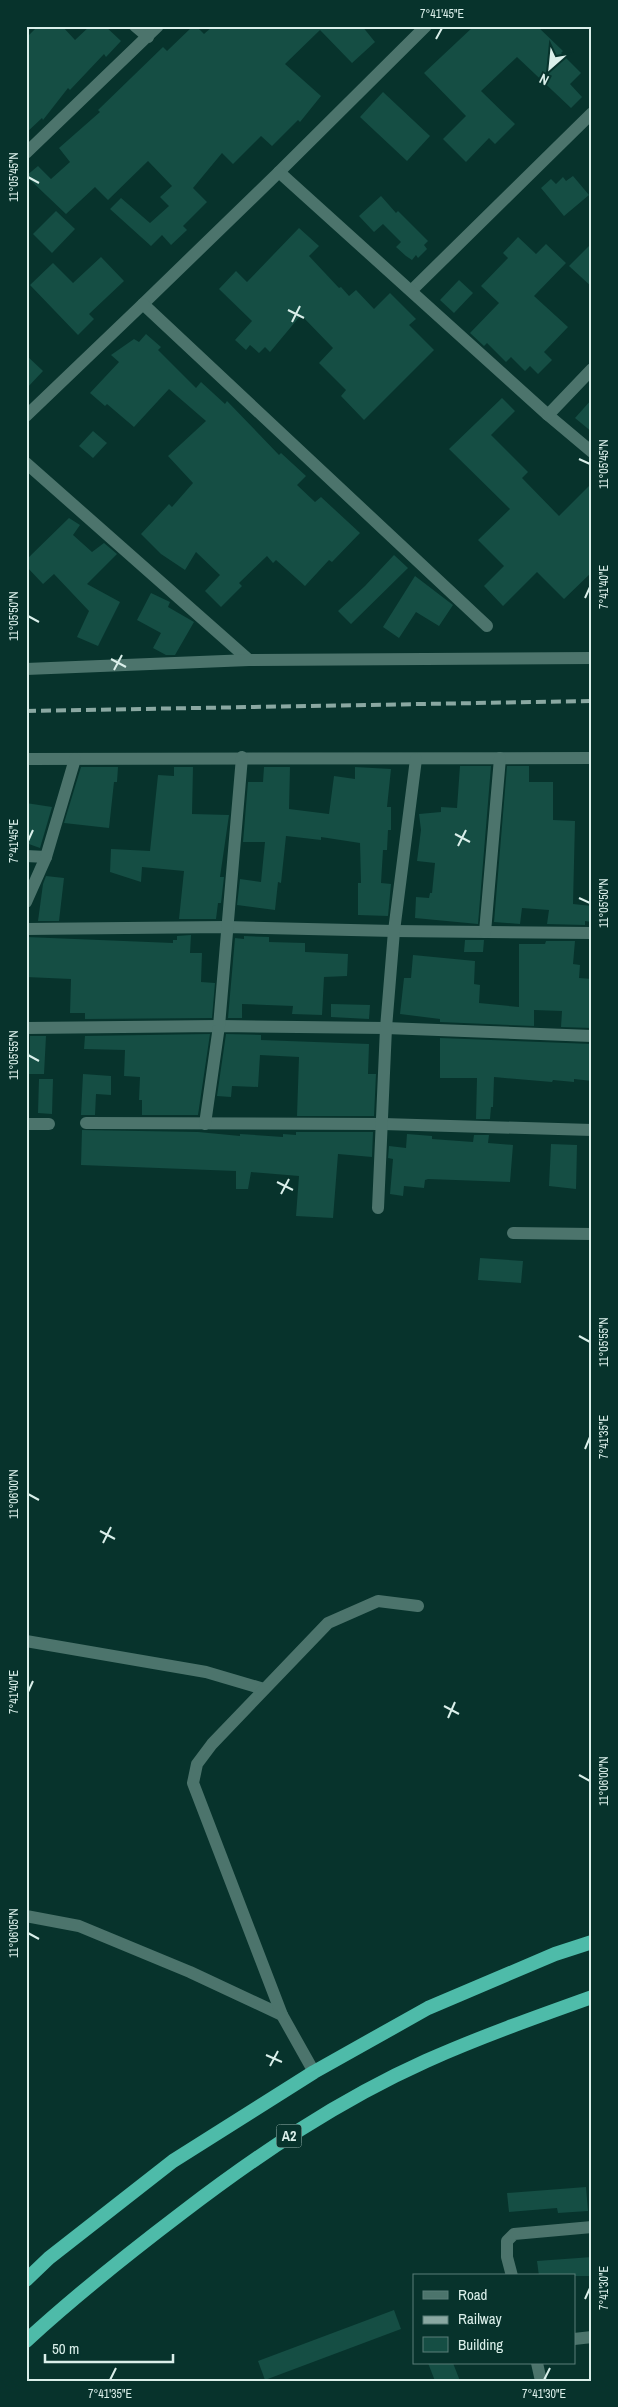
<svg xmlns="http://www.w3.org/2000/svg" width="618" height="2407" viewBox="0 0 618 2407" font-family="'Archivo Narrow',sans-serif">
  <rect width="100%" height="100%" fill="#07332c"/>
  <!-- building -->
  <g fill="#154e44">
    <polygon points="38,26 62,26 75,40 90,26 105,26 121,41 106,57 104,54 70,90 68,88 43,120 42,118 26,133 26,38"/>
    <polygon points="193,26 196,26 204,34 213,26 362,26 375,42 352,63 320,30 285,64 321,96 300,122 298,120 272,146 261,136 233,164 222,153 193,188 207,202 183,226 187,230 171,245 162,235 151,246 110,209 121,198 150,223 169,206 160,197 172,186 148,161 108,200 95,187 66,214 26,176 38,166 51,179 70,162 59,148 100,112 98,110 163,47 167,51"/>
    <polygon points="474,26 537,26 563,51 561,53 581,73 570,84 582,97 571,108 517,57 481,91 515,124 495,144 489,138 466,162 443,139 466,116 424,73"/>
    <polygon points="383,92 430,136 407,161 360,117"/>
    <polygon points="573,176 589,195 564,216 541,188 551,179 556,184 563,177 566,181"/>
    <polygon points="381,196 396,213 398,211 428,241 424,245 427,249 418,258 416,255 412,260 406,256 396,247 401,242 383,224 374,232 359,216"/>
    <polygon points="56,211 75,229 52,253 33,234"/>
    <polygon points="299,228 319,246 309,256 339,288 341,287 349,296 356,290 374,309 390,293 416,319 409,325 434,350 364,420 341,396 346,390 319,363 333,348 301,315 270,352 265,347 259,353 250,345 246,350 235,340 252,321 219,289 236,271 247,282"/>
    <polygon points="518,237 536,254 546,244 566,263 534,296 568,327 544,352 552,360 538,374 530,366 525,371 511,357 506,362 487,343 484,346 470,333 499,303 481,286 508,258 503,253"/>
    <polygon points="592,243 592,287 569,266"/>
    <polygon points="101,257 124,281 89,314 94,319 78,335 30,285 53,263 73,283"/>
    <polygon points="459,280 473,293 454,313 440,300"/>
    <polygon points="146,334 161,347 158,350 196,388 201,382 225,404 227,401 279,455 281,453 306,476 297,485 315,502 321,497 360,533 332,562 329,560 305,586 276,560 273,563 267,556 239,583 242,586 221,607 205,591 220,575 196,552 185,570 161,554 141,534 169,504 172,507 193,483 168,456 206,421 169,389 134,427 107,404 105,406 90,393 119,362 111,355 134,339 139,342"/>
    <polygon points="26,355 43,371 26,389"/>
    <polygon points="502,398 515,411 491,435 528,472 522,478 559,516 592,483 592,572 564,599 537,572 503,606 484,586 504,566 478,540 510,509 449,449"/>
    <polygon points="592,399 592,432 575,418"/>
    <polygon points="93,431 107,443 93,458 79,446"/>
    <polygon points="69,518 80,525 73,535 92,552 104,543 117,554 87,584 120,602 98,646 77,637 89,611 54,574 43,584 26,566 26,560"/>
    <polygon points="394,555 408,568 351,624 338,611 365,586"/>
    <polygon points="415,576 453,605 439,626 416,612 399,638 383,627"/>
    <polygon points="151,593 170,602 168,607 194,622 175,655 166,655 153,648 161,633 137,620"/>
    <polygon points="460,766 491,766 478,924 415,918 416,897 429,898 430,893 432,893 435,863 417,861 421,830 419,814 441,812 441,807 457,808"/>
    <polygon points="507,766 529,766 529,782 553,782 553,820 575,821 573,904 592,906 592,922 585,921 585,925 547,924 549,910 522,908 520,924 494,922"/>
    <polygon points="81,767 118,767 117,782 114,782 109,828 64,823"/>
    <polygon points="174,767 193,767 192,814 229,815 220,877 224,877 221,903 218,903 216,919 179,919 184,871 142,867 141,882 110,872 111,849 150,851 158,775 174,776"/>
    <polygon points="264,767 290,767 289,809 329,814 334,776 355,779 355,767 391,769 387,807 391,807 391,830 388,830 387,850 383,850 381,883 391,884 388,916 358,915 358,883 361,883 360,843 321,837 321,840 286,836 281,883 278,882 275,910 237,905 240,879 261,882 265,842 243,842 248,782 263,782"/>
    <polygon points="26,803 52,807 40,848 26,843"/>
    <polygon points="46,876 64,878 59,921 38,921 43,884"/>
    <polygon points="191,935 190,953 202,953 201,982 215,983 212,1018 85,1019 85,1013 70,1013 71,979 26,977 26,937 173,943 173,940 177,940 177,936"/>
    <polygon points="244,936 269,937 269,942 305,943 305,952 348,954 347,976 324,977 322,1015 292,1014 293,1006 242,1004 242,1018 228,1018 235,938 244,939"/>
    <polygon points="465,940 484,940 483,952 464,952"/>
    <polygon points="546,941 575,941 573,964 580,965 579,978 592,979 592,1028 561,1027 562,1011 534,1010 534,1026 440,1022 440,1019 400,1014 404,978 411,978 413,955 475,961 474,984 480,985 479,1003 519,1007 519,944 545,944"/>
    <polygon points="331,1004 370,1005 369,1019 331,1017"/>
    <polygon points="210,1034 198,1115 142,1115 142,1100 139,1100 140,1077 124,1076 125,1050 84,1049 85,1036"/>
    <polygon points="226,1034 261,1035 261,1040 369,1044 368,1074 376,1074 374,1116 297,1116 299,1057 260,1055 258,1087 232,1086 231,1097 217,1096"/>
    <polygon points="30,1036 46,1036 44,1074 26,1074 26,1053 30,1053"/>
    <polygon points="440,1038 592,1044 592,1081 574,1079 574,1082 553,1080 552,1082 494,1077 493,1107 491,1107 490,1119 476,1119 477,1078 440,1078"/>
    <polygon points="83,1074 111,1076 111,1095 96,1094 95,1115 81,1115"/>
    <polygon points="39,1079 53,1079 52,1114 38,1113"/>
    <polygon points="82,1130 198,1132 240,1136 240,1134 283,1137 283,1134 296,1135 296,1132 373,1132 372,1157 338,1154 333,1218 296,1216 299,1176 251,1172 248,1189 236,1189 236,1171 81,1165"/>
    <polygon points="407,1134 432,1136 432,1139 473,1142 474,1135 489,1135 488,1143 513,1145 510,1182 428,1179 425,1180 424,1188 404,1186 403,1196 390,1194 393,1159 388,1158 389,1146 406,1148"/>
    <polygon points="551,1144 577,1145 576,1189 549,1186"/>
    <polygon points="480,1258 523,1261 521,1283 478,1280"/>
    <polygon points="586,2187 588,2211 558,2213 557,2208 509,2212 507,2193"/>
    <polygon points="592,2257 592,2276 539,2276 537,2261"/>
    <polygon points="394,2310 401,2329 265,2380 258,2361"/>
    <polygon points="428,2363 453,2363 460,2381 435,2381"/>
  </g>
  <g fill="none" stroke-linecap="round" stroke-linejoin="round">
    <!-- minor -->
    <g stroke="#4c746c" stroke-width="12">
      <polyline points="135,26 148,37"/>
      <polyline points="26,153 158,26"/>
      <polyline points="279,172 426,26"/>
      <polyline points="412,290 592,113"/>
      <polyline points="143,304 279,172 548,415 592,452"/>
      <polyline points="548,415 592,369"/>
      <polyline points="26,416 143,304 487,626"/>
      <polyline points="26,463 249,660"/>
      <polyline points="26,759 592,758"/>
      <polyline points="26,856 46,857"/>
      <polyline points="26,902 46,857 75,759"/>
      <polyline points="26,929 226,927 394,931 592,933"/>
      <polyline points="485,932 500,758"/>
      <polyline points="26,1028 219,1026 386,1028 592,1036"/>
      <polyline points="86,1123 383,1124 592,1130"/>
      <polyline points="26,1124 49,1124"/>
      <polyline points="205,1124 219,1026 242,757"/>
      <polyline points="378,1208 386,1028 394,931 416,759"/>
      <polyline points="513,1233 592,1234"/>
      <polyline points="26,1641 206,1672 264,1689"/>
      <polyline points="26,1916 79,1926 190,1972 282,2015 314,2072"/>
      <polyline points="282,2015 193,1783 197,1764 212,1744 328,1623 378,1601 418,1606"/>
      <polyline points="512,2276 507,2257 507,2241 514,2234 592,2227"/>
      <polyline points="574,2339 592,2337"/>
      <polyline points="537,2363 541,2381"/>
    </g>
    <!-- secondary -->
    <polyline stroke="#4c746c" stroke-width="12" points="26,669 249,660 592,658"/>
    <!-- trunk -->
    <g stroke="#4ebba9" stroke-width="14">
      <polyline points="26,2280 49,2258 173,2161 314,2072 428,2008 555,1954 592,1942"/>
      <path d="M 26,2341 C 76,2295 129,2253 183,2212 C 259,2154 339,2100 426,2061 C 480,2037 536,2017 592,1997"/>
    </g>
    <!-- rail -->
    <polyline stroke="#8aa8a2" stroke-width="4" stroke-dasharray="10 5" stroke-linecap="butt" points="26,711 592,701"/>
  </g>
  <!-- ticks -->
  <path fill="none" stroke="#daefea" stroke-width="2" d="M 436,39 L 442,28M 28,177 L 39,183M 288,310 L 304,318M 292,322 L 300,306M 579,459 L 590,464M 585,598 L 590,587M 28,616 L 39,622M 111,659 L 126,667M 114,670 L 122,655M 455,834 L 470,842M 28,841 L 33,830M 458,846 L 466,830M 579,898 L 590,903M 28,1055 L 39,1061M 277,1182 L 293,1190M 281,1194 L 289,1179M 579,1336 L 590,1342M 585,1449 L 590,1437M 28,1494 L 39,1500M 100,1531 L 115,1539M 103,1543 L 111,1527M 28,1692 L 33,1681M 444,1706 L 459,1714M 448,1718 L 455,1702M 579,1775 L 590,1781M 28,1933 L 39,1939M 266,2055 L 282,2062M 270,2066 L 278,2051M 585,2299 L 590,2288M 110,2380 L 116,2368M 544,2380 L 550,2368"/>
  <g text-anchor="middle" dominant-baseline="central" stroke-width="4" stroke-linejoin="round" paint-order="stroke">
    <!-- shield labels -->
    <rect fill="#07332c" stroke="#9bb7b1" stroke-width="1" x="276.5" y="2124.5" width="25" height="23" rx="4"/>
    <g font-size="14" font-weight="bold" fill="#daefea">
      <text x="289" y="2136">A2</text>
    </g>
  </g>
  <!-- border -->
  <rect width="618" height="2407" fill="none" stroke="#07332c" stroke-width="55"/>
  <!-- legend -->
  <rect x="413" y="2274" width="162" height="90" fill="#07332c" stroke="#5b7e78"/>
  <rect x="423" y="2291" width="25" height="8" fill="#4c746c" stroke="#5b7e78"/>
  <text x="458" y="2300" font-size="15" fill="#daefea">Road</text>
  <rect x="423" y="2316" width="25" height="8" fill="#8aa8a2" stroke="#5b7e78"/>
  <text x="458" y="2324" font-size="15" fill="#daefea">Railway</text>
  <rect x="423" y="2337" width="25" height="15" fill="#154e44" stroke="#5b7e78"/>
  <text x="458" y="2350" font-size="15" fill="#daefea">Building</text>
  <!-- north arrow -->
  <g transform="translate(550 68) rotate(207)" stroke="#07332c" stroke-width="4" paint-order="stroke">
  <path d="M0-4L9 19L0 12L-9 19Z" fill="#daefea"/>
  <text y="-8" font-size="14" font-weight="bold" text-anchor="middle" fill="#daefea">N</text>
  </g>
  <!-- scale -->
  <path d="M45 2354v8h128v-8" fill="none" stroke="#daefea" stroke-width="2.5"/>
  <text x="52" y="2354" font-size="15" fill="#daefea" stroke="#07332c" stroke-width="4" paint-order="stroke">50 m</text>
  <rect x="28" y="28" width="562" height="2352" fill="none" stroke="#daefea" stroke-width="2"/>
  <g font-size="12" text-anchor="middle" fill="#daefea">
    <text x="442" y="18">7°41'45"E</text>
    <text transform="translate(14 177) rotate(-90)" y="4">11°05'45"N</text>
    <text transform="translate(604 464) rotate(-90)" y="4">11°05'45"N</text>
    <text transform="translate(604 587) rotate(-90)" y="4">7°41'40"E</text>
    <text transform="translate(14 616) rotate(-90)" y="4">11°05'50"N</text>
    <text transform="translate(14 841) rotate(-90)" y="4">7°41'45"E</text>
    <text transform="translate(604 903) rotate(-90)" y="4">11°05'50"N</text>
    <text transform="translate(14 1055) rotate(-90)" y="4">11°05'55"N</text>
    <text transform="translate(604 1342) rotate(-90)" y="4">11°05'55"N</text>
    <text transform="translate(604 1437) rotate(-90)" y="4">7°41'35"E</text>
    <text transform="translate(14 1494) rotate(-90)" y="4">11°06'00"N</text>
    <text transform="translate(14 1692) rotate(-90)" y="4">7°41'40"E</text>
    <text transform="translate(604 1781) rotate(-90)" y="4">11°06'00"N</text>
    <text transform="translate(14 1933) rotate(-90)" y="4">11°06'05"N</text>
    <text transform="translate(604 2288) rotate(-90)" y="4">7°41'30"E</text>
    <text x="110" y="2398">7°41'35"E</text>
    <text x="544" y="2398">7°41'30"E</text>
  </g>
</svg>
